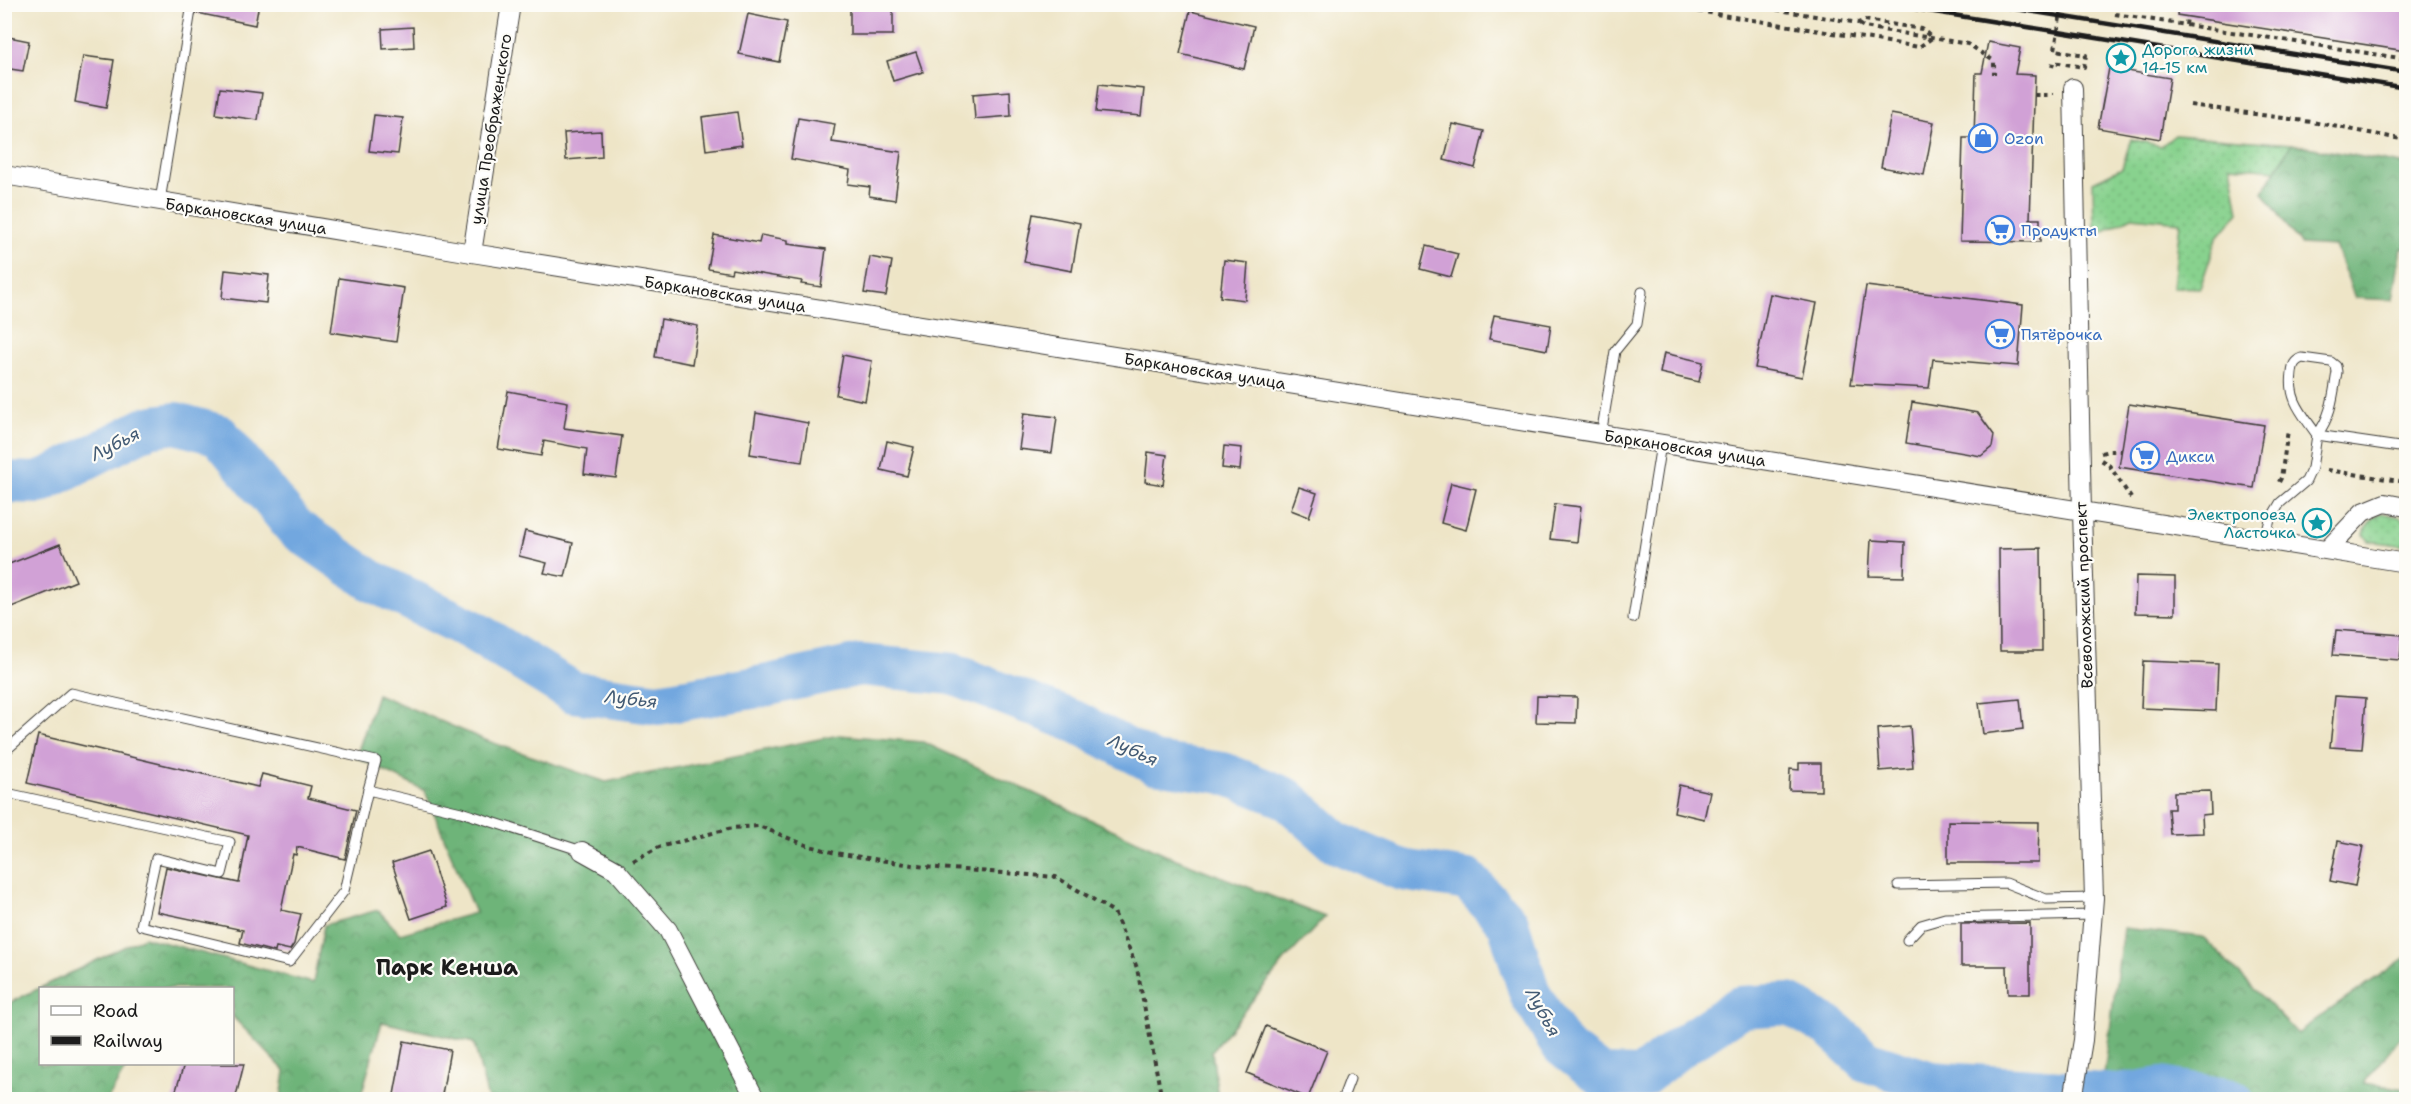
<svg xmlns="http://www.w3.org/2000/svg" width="2411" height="1104" viewBox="0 0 2411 1104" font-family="'Shantell Sans',sans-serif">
  <defs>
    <pattern id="grass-dots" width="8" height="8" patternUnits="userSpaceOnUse" patternTransform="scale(1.5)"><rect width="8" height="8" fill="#88d28e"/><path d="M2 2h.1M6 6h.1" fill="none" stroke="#75b47a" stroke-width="1.8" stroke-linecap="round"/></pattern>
    <pattern id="forest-crowns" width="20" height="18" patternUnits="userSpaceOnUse" patternTransform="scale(1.5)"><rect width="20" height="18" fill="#6eb479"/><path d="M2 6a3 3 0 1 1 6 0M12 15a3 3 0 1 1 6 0" fill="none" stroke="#5a9262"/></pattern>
  </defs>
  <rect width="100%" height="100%" fill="#fdfcf7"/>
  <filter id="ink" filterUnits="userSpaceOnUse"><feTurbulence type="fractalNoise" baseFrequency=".0167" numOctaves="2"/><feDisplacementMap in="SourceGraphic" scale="12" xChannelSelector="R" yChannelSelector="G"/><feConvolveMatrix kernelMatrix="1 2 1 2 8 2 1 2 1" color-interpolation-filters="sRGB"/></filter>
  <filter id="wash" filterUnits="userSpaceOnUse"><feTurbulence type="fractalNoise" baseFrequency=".008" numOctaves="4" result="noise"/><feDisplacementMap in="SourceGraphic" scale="24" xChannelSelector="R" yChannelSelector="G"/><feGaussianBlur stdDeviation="1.35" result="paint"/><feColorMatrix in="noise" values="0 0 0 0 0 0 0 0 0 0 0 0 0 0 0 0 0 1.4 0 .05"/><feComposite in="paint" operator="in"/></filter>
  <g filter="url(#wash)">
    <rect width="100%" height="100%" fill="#eee5c7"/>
    <!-- grass -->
    <g fill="url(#grass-dots)" stroke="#527755" stroke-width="1.5">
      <polygon points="2175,135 2291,144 2276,170 2231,166 2239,212 2217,238 2200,288 2173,287 2180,222 2132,217 2094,236 2093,182 2122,168 2131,139 2161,146"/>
      <path d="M 2381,513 L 2400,517 L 2406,522 L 2406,546 L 2369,541 L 2364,534 C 2366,525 2372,518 2381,513 Z"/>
    </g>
    <!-- forest -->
    <g fill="url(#forest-crowns)" stroke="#45684a" stroke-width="1.5">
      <polygon points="2291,144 2406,165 2406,249 2401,248 2393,300 2355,298 2335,246 2300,244 2263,192"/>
      <polygon points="377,694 485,740 606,782 839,735 923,742 1176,859 1325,917 1285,960 1212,1051 1218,1099 488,1099 474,1043 382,1022 360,1099 281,1099 285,1071 233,1017 232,988 40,988 40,1064 128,1064 108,1099 5,1100 5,1005 144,937 313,983 324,925 378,910 400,934 475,913 425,791 356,757"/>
      <polygon points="2123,928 2203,937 2297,1033 2406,957 2406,1031 2364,1083 2406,1089 2406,1099 2101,1099"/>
    </g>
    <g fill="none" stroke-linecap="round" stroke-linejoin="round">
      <!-- river -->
      <polyline stroke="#72a7df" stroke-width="42" points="4,482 39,483 148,427 176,423 219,435 296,529 372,581 472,630 573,692 658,704 764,686 860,665 953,674 1076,722 1154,763 1223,773 1286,798 1337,843 1402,870 1468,880 1508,923 1530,994 1562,1046 1601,1076 1642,1077 1676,1050 1740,1007 1789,1004 1831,1028 1866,1061 1931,1082 2119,1095 2161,1088 2233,1100"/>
    </g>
    <g id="blocks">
      <!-- building -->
      <g fill="#d1a1d6">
        <polygon points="199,4 259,4 255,25 197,13"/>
        <rect x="850" y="4" width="43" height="31"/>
        <polygon points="2178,4 2406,4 2406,51 2177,15"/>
        <polygon points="1190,11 1254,26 1244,69 1180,54"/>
        <polygon points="748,14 787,22 779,62 739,54"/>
        <polygon points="413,27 414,47 383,49 382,29"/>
        <polygon points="4,36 29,41 23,71 4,68"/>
        <polygon points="1988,42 2020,48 2015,74 2035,75 2030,219 2040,219 2040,242 1960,241 1963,138 1974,138 1976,73 1982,73"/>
        <polygon points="916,52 923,72 893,81 887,61"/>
        <polygon points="83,56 114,60 106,108 75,102"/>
        <polygon points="2109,68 2170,78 2160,139 2098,128"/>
        <polygon points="1099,84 1144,89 1141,116 1096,112"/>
        <polygon points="220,88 262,93 258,120 216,114"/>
        <polygon points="1010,91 1011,116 975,119 973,94"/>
        <polygon points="737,112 742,145 706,150 702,117"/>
        <polygon points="1891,114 1934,122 1924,175 1881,167"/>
        <polygon points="374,115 403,118 398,154 369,151"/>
        <polygon points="798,118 835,124 832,142 901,152 895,200 869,196 870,187 848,184 850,170 791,159"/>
        <polygon points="1453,124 1484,131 1475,168 1444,160"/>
        <polygon points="601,131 602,157 566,160 564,133"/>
        <polygon points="1033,214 1080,223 1072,271 1024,262"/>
        <polygon points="714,235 759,243 761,235 788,240 788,244 826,249 821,287 801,284 802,281 732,269 731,273 708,269"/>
        <polygon points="1426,246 1458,254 1451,277 1420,269"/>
        <polygon points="870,257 892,261 886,296 864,293"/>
        <polygon points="1224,260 1248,263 1245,300 1220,297"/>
        <polygon points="225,270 269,275 266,303 222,298"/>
        <polygon points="339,278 404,288 396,342 331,332"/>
        <polygon points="1866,286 2023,305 2018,366 1933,359 1929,388 1851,384"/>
        <polygon points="1770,294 1817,303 1802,377 1755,368"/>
        <polygon points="1494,315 1551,325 1547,350 1489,339"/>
        <polygon points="661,319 698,326 692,364 655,357"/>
        <polygon points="1664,353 1703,362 1699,382 1660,373"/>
        <polygon points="843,355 872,361 865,401 836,395"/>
        <polygon points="508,391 568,402 564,428 622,436 616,478 584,474 587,449 544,441 541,456 498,449"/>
        <polygon points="1912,402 1978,413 1994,435 1992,447 1981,456 1906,443"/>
        <polygon points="2129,404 2264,425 2254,488 2119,467"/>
        <polygon points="756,413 808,423 802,462 750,454"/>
        <polygon points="1024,413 1057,417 1052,453 1019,449"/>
        <polygon points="887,441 914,447 907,476 881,470"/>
        <polygon points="1224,446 1242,448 1240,470 1222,468"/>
        <polygon points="1148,452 1167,455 1163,485 1145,482"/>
        <polygon points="1451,483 1476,489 1466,530 1441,523"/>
        <polygon points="1299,487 1317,493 1309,517 1291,510"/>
        <polygon points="1555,504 1581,507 1577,542 1550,539"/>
        <polygon points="525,531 573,543 565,577 544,573 547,563 519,556"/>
        <polygon points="1871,540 1905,542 1904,577 1869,576"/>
        <polygon points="60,544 76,581 4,610 4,566"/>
        <polygon points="2041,548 2042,651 2000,651 1999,549"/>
        <polygon points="2136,576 2175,577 2175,614 2135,613"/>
        <polygon points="2336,630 2402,635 2400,660 2333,655"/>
        <polygon points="2143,661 2218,664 2216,711 2141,708"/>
        <polygon points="1537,696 1577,697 1576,723 1536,722"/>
        <polygon points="2335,696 2366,698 2362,749 2330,747"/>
        <polygon points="2020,699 2023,729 1983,734 1979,703"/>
        <polygon points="1910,726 1913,768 1880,771 1877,729"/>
        <polygon points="38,735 258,787 262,774 311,786 308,798 356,810 345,859 297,847 296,855 293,854 281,910 301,914 294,944 290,950 276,947 275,952 240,943 243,930 157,912 166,867 239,883 248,835 27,783"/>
        <polygon points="1799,763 1821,763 1821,791 1789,790 1790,769 1799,770"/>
        <polygon points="1679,785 1710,792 1704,819 1674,812"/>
        <polygon points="2210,791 2211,814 2202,815 2203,833 2170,834 2168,809 2174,809 2174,792"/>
        <polygon points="1948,821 2039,822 2038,863 1948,863"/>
        <polygon points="2338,841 2363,846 2355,886 2330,881"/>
        <polygon points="429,851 447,907 411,919 392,863"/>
        <polygon points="2030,923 2030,994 2008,994 2007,966 1961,966 1961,924"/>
        <polygon points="1266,1026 1327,1051 1308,1098 1247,1073"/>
        <polygon points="404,1041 450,1050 441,1100 393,1100"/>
        <polygon points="184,1064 244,1064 235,1100 173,1100"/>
      </g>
    </g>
  </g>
  <g filter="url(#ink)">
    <use href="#blocks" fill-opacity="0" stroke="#3c3a36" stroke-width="1.5"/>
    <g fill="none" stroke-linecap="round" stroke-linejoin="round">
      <!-- service casing -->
      <g stroke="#3c3a36" stroke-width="11">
        <g id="service">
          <polyline points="160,201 192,4"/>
          <path d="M 2302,358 L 2331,362 L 2336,366 L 2337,372 C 2333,395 2332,415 2317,435 C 2302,413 2288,400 2292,373 C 2293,365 2294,361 2302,358 Z"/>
          <polyline points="1601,435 1615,351 1637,324 1642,292"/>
          <polyline points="2264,541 2270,520 2280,503 2306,481 2312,468 2317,435 2406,448"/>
          <polyline points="1633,618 1661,444"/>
          <polyline points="4,752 71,693 376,761 368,790"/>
          <polyline points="11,794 230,842 222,874 156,858 141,926 289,962 344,891 368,790 461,812 582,851"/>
          <polyline points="1898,885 2006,883 2046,899 2094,898"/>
          <polyline points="1907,940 1921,925 1945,918 2093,915"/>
          <polyline points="1342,1100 1350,1079"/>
        </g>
      </g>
      <!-- minor casing -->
      <g stroke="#3c3a36" stroke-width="20">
        <g id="minor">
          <polyline points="2073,88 2082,512 2094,898 2083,1040 2073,1100"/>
          <polyline points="4,175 472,253 2406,563"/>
          <polyline points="472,253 511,4"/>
          <polyline points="2327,550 2363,512 2385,503 2406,507"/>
          <polyline points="582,851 616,870 668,930 756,1100"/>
        </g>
      </g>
      <!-- path -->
      <g stroke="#3c3a36" stroke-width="4" stroke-dasharray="4.5 4.5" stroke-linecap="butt">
        <polyline points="1654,4 1919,47 1932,38 1922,29 1865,20 1858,23 1743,4"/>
        <polyline points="2115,14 2406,59"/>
        <polyline points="1859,24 1864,27 1968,44 1994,61 1994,74"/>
        <polyline points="2186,25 2187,17"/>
        <polyline points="2052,67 2053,62 2084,67 2086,55 2055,50 2062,4"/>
        <polyline points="2034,95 2053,95"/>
        <polyline points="2190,105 2312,122 2406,140"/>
        <polyline points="2101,453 2109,451 2122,451"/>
        <polyline points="2101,460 2109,465 2131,498"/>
        <polyline points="2327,470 2406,482"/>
        <polyline points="2279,482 2281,478 2288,430"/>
        <polyline points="633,861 659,847 732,828 759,826 803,844 835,853 925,867 1056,877 1114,912 1137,968 1162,1100"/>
      </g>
      <!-- service -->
      <use href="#service" stroke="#fff" stroke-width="9"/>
      <!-- minor -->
      <use href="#minor" stroke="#fff" stroke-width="18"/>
      <!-- rail -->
      <g stroke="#1c1c1c" stroke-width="4.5">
        <polyline points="1885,4 2406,88"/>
        <polyline points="1985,4 2406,72"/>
      </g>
    </g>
  </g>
  <!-- icons -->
  <defs>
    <g id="sight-ring" transform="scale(1.5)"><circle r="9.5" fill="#fdfcf7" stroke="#0f9aa8" stroke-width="1.5"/><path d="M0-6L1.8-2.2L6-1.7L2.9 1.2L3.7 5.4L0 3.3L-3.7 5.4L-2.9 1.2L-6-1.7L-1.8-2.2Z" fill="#0f9aa8"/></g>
    <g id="shop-ring" transform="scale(1.5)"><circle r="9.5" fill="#fdfcf7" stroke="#3f7fe0" stroke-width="1.5"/><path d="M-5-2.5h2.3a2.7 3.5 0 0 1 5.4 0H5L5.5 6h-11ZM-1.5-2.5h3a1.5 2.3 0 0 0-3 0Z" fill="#3f7fe0"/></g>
    <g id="supermarket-ring" transform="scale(1.5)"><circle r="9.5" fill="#fdfcf7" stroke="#3f7fe0" stroke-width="1.5"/><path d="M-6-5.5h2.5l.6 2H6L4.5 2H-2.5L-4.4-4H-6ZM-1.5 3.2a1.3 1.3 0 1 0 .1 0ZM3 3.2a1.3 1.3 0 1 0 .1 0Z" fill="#3f7fe0"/></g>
  </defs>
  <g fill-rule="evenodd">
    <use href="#sight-ring" x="2121" y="58"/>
    <use href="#shop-ring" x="1983" y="138"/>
    <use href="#supermarket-ring" x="2000" y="230"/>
    <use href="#supermarket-ring" x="2000" y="334"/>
    <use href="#supermarket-ring" x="2145" y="456"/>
    <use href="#sight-ring" x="2317" y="523"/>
  </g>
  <g text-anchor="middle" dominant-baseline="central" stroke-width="4.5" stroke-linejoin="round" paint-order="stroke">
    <!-- culture labels -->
    <g font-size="16" fill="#0d838f" stroke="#fdfcf7" text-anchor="start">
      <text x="2142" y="49">Дорога жизни<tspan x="2142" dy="18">14-15 км</tspan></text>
      <text x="2296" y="514" text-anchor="end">Электропоезд<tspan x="2296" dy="18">Ласточка</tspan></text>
    </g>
    <!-- street labels -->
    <g font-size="16" fill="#1c1c1c" stroke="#fdfcf7">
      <text transform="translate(491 129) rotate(-81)">улица Преображенского</text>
      <text transform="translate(246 216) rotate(9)">Баркановская улица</text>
      <text transform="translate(725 294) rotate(9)">Баркановская улица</text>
      <text transform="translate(1205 371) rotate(9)">Баркановская улица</text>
      <text transform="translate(1685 448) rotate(9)">Баркановская улица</text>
      <text transform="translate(2084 595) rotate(-92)">Всеволожский проспект</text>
    </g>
    <!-- shop labels -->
    <g font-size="16" fill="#366cbe" stroke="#fdfcf7" text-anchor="start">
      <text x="2004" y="138">Ozon</text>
      <text x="2021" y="230">Продукты</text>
      <text x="2021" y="334">Пятёрочка</text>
      <text x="2166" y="456">Дикси</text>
    </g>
    <!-- water labels -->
    <g font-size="18" font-style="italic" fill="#435b74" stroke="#fdfcf7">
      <text transform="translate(115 444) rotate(-27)">Лубья</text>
      <text transform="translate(631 699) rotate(6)">Лубья</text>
      <text transform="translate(1133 750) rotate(25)">Лубья</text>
      <text transform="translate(1543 1012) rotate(61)">Лубья</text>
    </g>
    <!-- district labels -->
    <g font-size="22" font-weight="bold" fill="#1c1c1c" stroke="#fdfcf7">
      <text x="447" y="967">Парк Кенша</text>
    </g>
  </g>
  <!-- margin -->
  <rect width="2411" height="1104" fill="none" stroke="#fdfcf7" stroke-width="24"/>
  <!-- legend -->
  <rect x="39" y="987" width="195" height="78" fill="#fdfcf7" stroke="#a3a29f" stroke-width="1.5"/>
  <rect x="51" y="1006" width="30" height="9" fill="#ffffff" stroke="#a3a29f" stroke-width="1.5"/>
  <text x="93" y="1017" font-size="18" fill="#1c1c1c">Road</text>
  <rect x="51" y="1036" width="30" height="9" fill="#1c1c1c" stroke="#a3a29f" stroke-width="1.5"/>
  <text x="93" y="1047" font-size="18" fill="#1c1c1c">Railway</text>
</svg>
